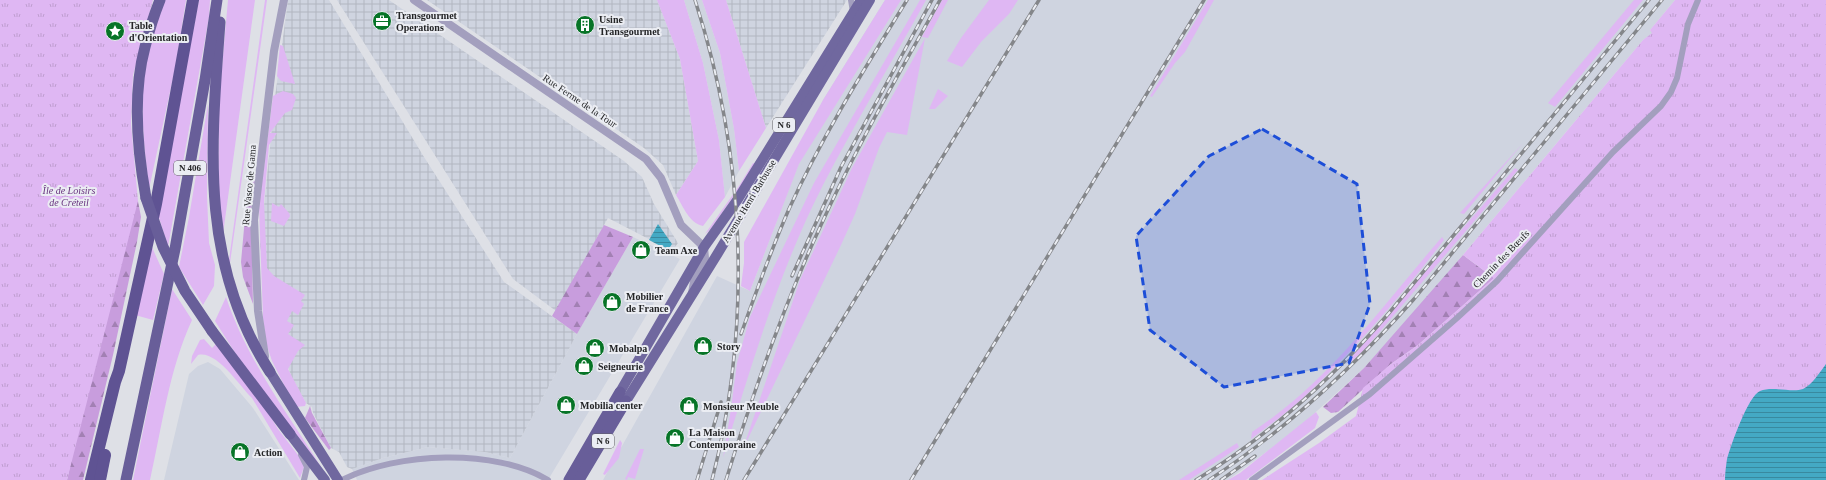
<svg xmlns="http://www.w3.org/2000/svg" width="1826" height="480" viewBox="0 0 1826 480" font-family="'Times New Roman',serif">
  <defs>
    <pattern id="industrial-grid" width="8" height="8" patternUnits="userSpaceOnUse"><rect width="8" height="8" fill="#cfd4e0"/><path d="M0 4h8M4 0v8" fill="none" stroke="#b2b6c0"/></pattern>
    <pattern id="forest-firs" width="22" height="20" patternUnits="userSpaceOnUse"><rect width="22" height="20" fill="#c89ddd"/><path d="M5 1l3.5 6h-7zM16 11l3.5 6h-7z" fill="#a280b3"/></pattern>
    <pattern id="park-tufts" width="24" height="20" patternUnits="userSpaceOnUse"><rect width="24" height="20" fill="#dfb7f3"/><path d="M3 7l-1-3M5 7V3M7 7l1-3M15 17l-1-3M17 17v-4M19 17l1-3" fill="none" stroke="#bf9dd0"/></pattern>
    <pattern id="water-rules" width="6" height="5" patternUnits="userSpaceOnUse"><rect width="6" height="5" fill="#44a9c4"/><path d="M0 2.5h6" fill="none" stroke="#39899f"/></pattern>
  </defs>
  <rect width="100%" height="100%" fill="#dee0e6"/>
  <!-- built -->
  <g fill="#cfd4e0">
    <polygon points="684,0 702,0 720,53 734,129 739,171 725,197 719,140 703,63"/>
    <polygon points="885,0 1675,0 1650,30 1653,33 1643,40 1431,293 1364,368 1295,431 1228,480 603,480 717,276 750,291 823,100"/>
    <polygon points="633,237 680,259 548,480 357,480 352,469 383,458 428,447 485,452 510,458 577,334"/>
    <polygon points="208,362 220,369 253,408 299,480 164,480 189,374 198,366"/>
  </g>
  <!-- industrial -->
  <g fill="url(#industrial-grid)">
    <polygon points="288,0 329,0 424,157 504,282 577,334 510,458 485,452 428,447 383,458 352,469 347,467 339,452 331,448 313,413 312,407 306,403 291,376 284,355 260,246 275,97"/>
    <polygon points="337,0 389,0 624,161 642,177 654,204 678,243 672,251 608,218 556,311 513,279"/>
    <polygon points="427,0 657,0 680,59 698,161 676,195 663,165 644,148"/>
    <polygon points="726,0 847,0 766,128"/>
  </g>
  <!-- grass -->
  <g fill="#dfb7f3">
    <path d="M 164,0 L 186,0 L 176,64 L 149,189 C 145,155 141,121 143,87 C 144,64 156,22 164,0 Z"/>
    <polygon points="199,0 210,0 209,17 168,247 157,211"/>
    <polygon points="228,0 255,0 223,234 218,190 219,100"/>
    <polygon points="265,0 267,0 230,263 228,267"/>
    <path d="M 657,0 L 684,0 L 703,63 L 719,140 L 725,197 L 703,226 C 689,223 683,206 676,195 L 698,161 L 680,59 Z"/>
    <polygon points="702,0 726,0 766,128 739,171 734,129 720,53"/>
    <polygon points="885,0 901,0 799,164 750,291 741,286 744,263 744,242 823,100"/>
    <path d="M 920,0 L 926,0 C 892,62 855,123 823,185 C 779,271 751,366 723,458 L 731,409 L 737,363 L 750,317 L 814,183 Z"/>
    <polygon points="942,0 948,0 928,38 922,37"/>
    <polygon points="989,0 1018,0 1009,14 981,42 962,67 947,61 961,38"/>
    <polygon points="1208,0 1214,0 1185,52 1175,63 1152,97 1150,96"/>
    <polygon points="1634,0 1643,0 1555,107 1548,103"/>
    <polygon points="925,38 907,135 887,132 879,148 855,214 841,245 743,449 800,280 852,168"/>
    <polygon points="280,45 283,46 295,84 281,81 277,76"/>
    <polygon points="938,89 948,96 935,109 929,109"/>
    <polygon points="283,91 293,94 296,98 292,110 285,113 270,133 277,133 269,145 264,202 267,268 274,276 305,295 301,301 304,304 298,315 292,311 287,321 294,325 288,334 305,345 298,351 288,369 306,403 305,406 296,407 293,403 272,361 266,343 263,318 259,205 273,96"/>
    <polygon points="208,104 207,196 209,243 215,265 214,286 203,305 179,267 189,217"/>
    <polygon points="1523,143 1464,214 1460,213"/>
    <polygon points="753,163 756,164 710,230 705,234 739,186"/>
    <polygon points="1515,168 1518,170 1365,349 1350,363 1347,362"/>
    <polygon points="272,203 279,207 281,204 289,213 290,216 284,226 271,221"/>
    <path d="M 1442,237 L 1444,240 C 1401,296 1355,350 1303,398 C 1287,413 1268,426 1251,439 L 1252,432 C 1329,382 1383,305 1442,237 Z"/>
    <polygon points="151,245 164,274 153,320 135,315"/>
    <path d="M 172,289 L 192,320 C 169,370 162,427 150,480 L 133,480 Z"/>
    <path d="M 226,297 C 247,360 288,414 323,470 L 244,367 L 215,321 Z"/>
    <path d="M 204,339 L 212,348 L 216,344 L 264,406 L 278,429 L 301,459 L 304,467 L 300,478 L 252,398 C 240,387 217,350 198,355 L 191,364 L 192,356 L 200,340 Z"/>
    <polygon points="1316,412 1319,417 1315,428 1246,480 1228,480 1240,473"/>
    <polygon points="620,440 622,443 619,458 605,475 603,474"/>
    <polygon points="1237,443 1239,447 1189,480 1179,480"/>
    <polygon points="640,449 644,449 635,479 628,477 627,480 625,479"/>
  </g>
  <!-- forest -->
  <g fill="url(#forest-firs)">
    <polygon points="249,173 256,174 251,210 253,304 243,277 241,262"/>
    <polygon points="138,201 141,217 137,242 113,355 83,480 67,480 128,204"/>
    <polygon points="604,225 633,237 577,334 552,316"/>
    <polygon points="1463,255 1494,278 1418,345 1391,364 1338,412 1331,413 1323,407 1364,368"/>
    <polygon points="310,406 312,413 331,448 329,450 305,418"/>
  </g>
  <!-- park -->
  <g fill="url(#park-tufts)">
    <polygon points="0,0 153,0 133,75 131,124 138,201 67,480 0,480"/>
    <polygon points="1675,0 1826,0 1826,480 1262,480 1319,443 1356,416 1363,388 1391,364 1418,345 1494,278 1463,255 1643,40 1652,33 1650,30"/>
  </g>
  <!-- water -->
  <g fill="url(#water-rules)">
    <polygon points="658,224 672,244 668,250 649,240"/>
    <path d="M 1826,364 L 1826,480 L 1725,480 C 1725,473 1726,466 1727,459 C 1731,445 1748,396 1760,391 C 1773,386 1792,393 1803,389 C 1812,385 1820,372 1826,364 Z"/>
  </g>
  <g fill="none" stroke-linecap="round" stroke-linejoin="round">
    <!-- minor -->
    <g stroke="#a39fbe" stroke-width="6">
      <polyline points="851,0 853,12"/>
      <polyline points="301,455 307,467 304,480"/>
      <path d="M 342,480 C 398,452 494,448 548,480"/>
      <polyline points="1252,480 1370,394 1457,318 1497,281 1613,152 1661,106 1671,92 1677,78 1688,24 1698,0"/>
    </g>
    <!-- tertiary -->
    <g stroke="#a39fbe" stroke-width="8">
      <polyline points="414,0 646,159 661,178 681,225 704,247 705,258 695,276 692,293"/>
      <polyline points="265,356 258,311 254,220 274,51 284,0"/>
    </g>
    <!-- primary -->
    <g stroke="#70689f" stroke-width="10">
      <polyline points="270,372 338,480"/>
      <polyline points="620,392 704,247 738,199 861,0"/>
      <polyline points="626,401 718,253 870,0"/>
      <polyline points="290,434 325,480"/>
    </g>
    <!-- trunk -->
    <g stroke="#685e99" stroke-width="11">
      <path d="M 220,22 C 211,147 199,262 270,372"/>
      <path d="M 146,198 C 137,149 132,95 145,47 C 149,31 154,15 160,0"/>
      <polyline points="212,331 290,434"/>
      <polyline points="126,480 175,249 205,80 217,0"/>
      <polyline points="569,480 620,392"/>
      <polyline points="579,480 626,401"/>
    </g>
    <!-- motorway -->
    <g stroke="#5f5393" stroke-width="12">
      <polyline points="91,480 115,382 119,371 156,204 193,0"/>
      <polyline points="100,480 105,455"/>
    </g>
    <!-- rail casing -->
    <g stroke="#84868a" stroke-width="3.5">
      <g id="rail">
        <path d="M 695,0 C 745,155 753,322 712,480"/>
        <polyline points="792,276 841,167 932,0"/>
        <path d="M 741,334 C 756,292 771,250 789,209 C 822,136 865,68 907,0"/>
        <polyline points="697,480 721,402"/>
        <path d="M 726,480 C 753,393 783,307 821,225 C 856,147 899,74 940,0"/>
        <polyline points="744,480 1039,0"/>
        <polyline points="911,480 1204,0"/>
        <path d="M 1196,480 C 1270,435 1333,378 1389,313 L 1649,0"/>
        <path d="M 1209,480 C 1287,429 1353,368 1414,299 L 1662,0"/>
        <polyline points="1221,480 1255,456"/>
      </g>
    </g>
    <!-- rail -->
    <use href="#rail" stroke="#ebedf3" stroke-width="2" stroke-dasharray="6" stroke-linecap="butt"/>
    <!-- trunk-bridge -->
    <polyline stroke="#685e99" stroke-width="11" points="146,198 163,247 185,291 212,331"/>
  </g>
  <!-- marked area -->
  <path fill="#1d4ed8" fill-opacity="0.2" stroke="#1d4ed8" stroke-width="3" stroke-dasharray="8 5" stroke-linejoin="round" d="M 1262,129 L 1357,184 L 1370,304 L 1349,363 L 1224,387 L 1150,330 L 1136,236 L 1209,156 Z"/>
  <!-- icons -->
  <defs>
    <g id="office-disc" transform="scale(1)"><circle r="9.5" fill="#077427" stroke="#ebedf3"/><path d="M-6-3h4V-5.5h4V-3h4V5H-6ZM-1-4.5V-3h2v-1.5ZM-6 0V1H6V0Z" fill="#fff"/></g>
    <g id="building-disc" transform="scale(1)"><circle r="9.5" fill="#077427" stroke="#ebedf3"/><path d="M-4-6H4V6H1V3H-1V6H-4ZM-2.5-4.3h1.7v1.8h-1.7ZM.8-4.3h1.7v1.8H.8ZM-2.5-1h1.7V.8h-1.7ZM.8-1h1.7V.8H.8Z" fill="#fff"/></g>
    <g id="sight-disc" transform="scale(1)"><circle r="9.5" fill="#077427" stroke="#ebedf3"/><path d="M0-6L1.8-2.2L6-1.7L2.9 1.2L3.7 5.4L0 3.3L-3.7 5.4L-2.9 1.2L-6-1.7L-1.8-2.2Z" fill="#fff"/></g>
    <g id="shop-disc" transform="scale(1)"><circle r="9.5" fill="#077427" stroke="#ebedf3"/><path d="M-5-2.5h2.3a2.7 3.5 0 0 1 5.4 0H5L5.5 6h-11ZM-1.5-2.5h3a1.5 2.3 0 0 0-3 0Z" fill="#fff"/></g>
  </defs>
  <g fill-rule="evenodd">
    <use href="#office-disc" x="382" y="21"/>
    <use href="#building-disc" x="585" y="25"/>
    <use href="#sight-disc" x="115" y="31"/>
    <use href="#shop-disc" x="641" y="250"/>
    <use href="#shop-disc" x="612" y="302"/>
    <use href="#shop-disc" x="703" y="346"/>
    <use href="#shop-disc" x="595" y="348"/>
    <use href="#shop-disc" x="584" y="366"/>
    <use href="#shop-disc" x="566" y="405"/>
    <use href="#shop-disc" x="689" y="406"/>
    <use href="#shop-disc" x="675" y="438"/>
    <use href="#shop-disc" x="240" y="452"/>
  </g>
  <g text-anchor="middle" dominant-baseline="central" stroke-width="4" stroke-linejoin="round" paint-order="stroke">
    <!-- shield labels -->
    <g fill="#ebedf3" stroke="#606164" stroke-width="1">
      <rect x="773" y="118" width="22" height="14" rx="3"/>
      <rect x="174" y="161" width="32" height="14" rx="3"/>
      <rect x="592" y="434" width="22" height="14" rx="3"/>
    </g>
    <g font-size="9" font-weight="bold" fill="#242527">
      <text x="784" y="125">N 6</text>
      <text x="190" y="168">N 406</text>
      <text x="603" y="441">N 6</text>
    </g>
    <!-- poi labels -->
    <g font-size="10" font-weight="bold" fill="#242527" stroke="#ebedf3" text-anchor="start">
      <text x="396" y="15">Transgourmet<tspan x="396" dy="12">Operations</tspan></text>
      <text x="599" y="19">Usine<tspan x="599" dy="12">Transgourmet</tspan></text>
      <text x="129" y="25">Table<tspan x="129" dy="12">d'Orientation</tspan></text>
      <text x="655" y="250">Team Axe</text>
      <text x="626" y="296">Mobilier<tspan x="626" dy="12">de France</tspan></text>
      <text x="717" y="346">Story</text>
      <text x="609" y="348">Mobalpa</text>
      <text x="598" y="366">Seigneurie</text>
      <text x="580" y="405">Mobilia center</text>
      <text x="703" y="406">Monsieur Meuble</text>
      <text x="689" y="432">La Maison<tspan x="689" dy="12">Contemporaine</tspan></text>
      <text x="254" y="452">Action</text>
    </g>
    <!-- street labels -->
    <g font-size="10" fill="#242527" stroke="#ebedf3">
      <text transform="translate(580 101) rotate(34)">Rue Ferme de la Tour</text>
      <text transform="translate(249 185) rotate(-85)">Rue Vasco de Gama</text>
      <text transform="translate(749 201) rotate(-59)">Avenue Henri Barbusse</text>
      <text transform="translate(1501 259) rotate(-46)">Chemin des Bœufs</text>
    </g>
    <!-- park labels -->
    <g font-size="10" font-style="italic" fill="#68337f" stroke="#ebedf3">
      <text x="69" y="190">Île de Loisirs<tspan x="69" dy="12">de Créteil</tspan></text>
    </g>
  </g>
</svg>
